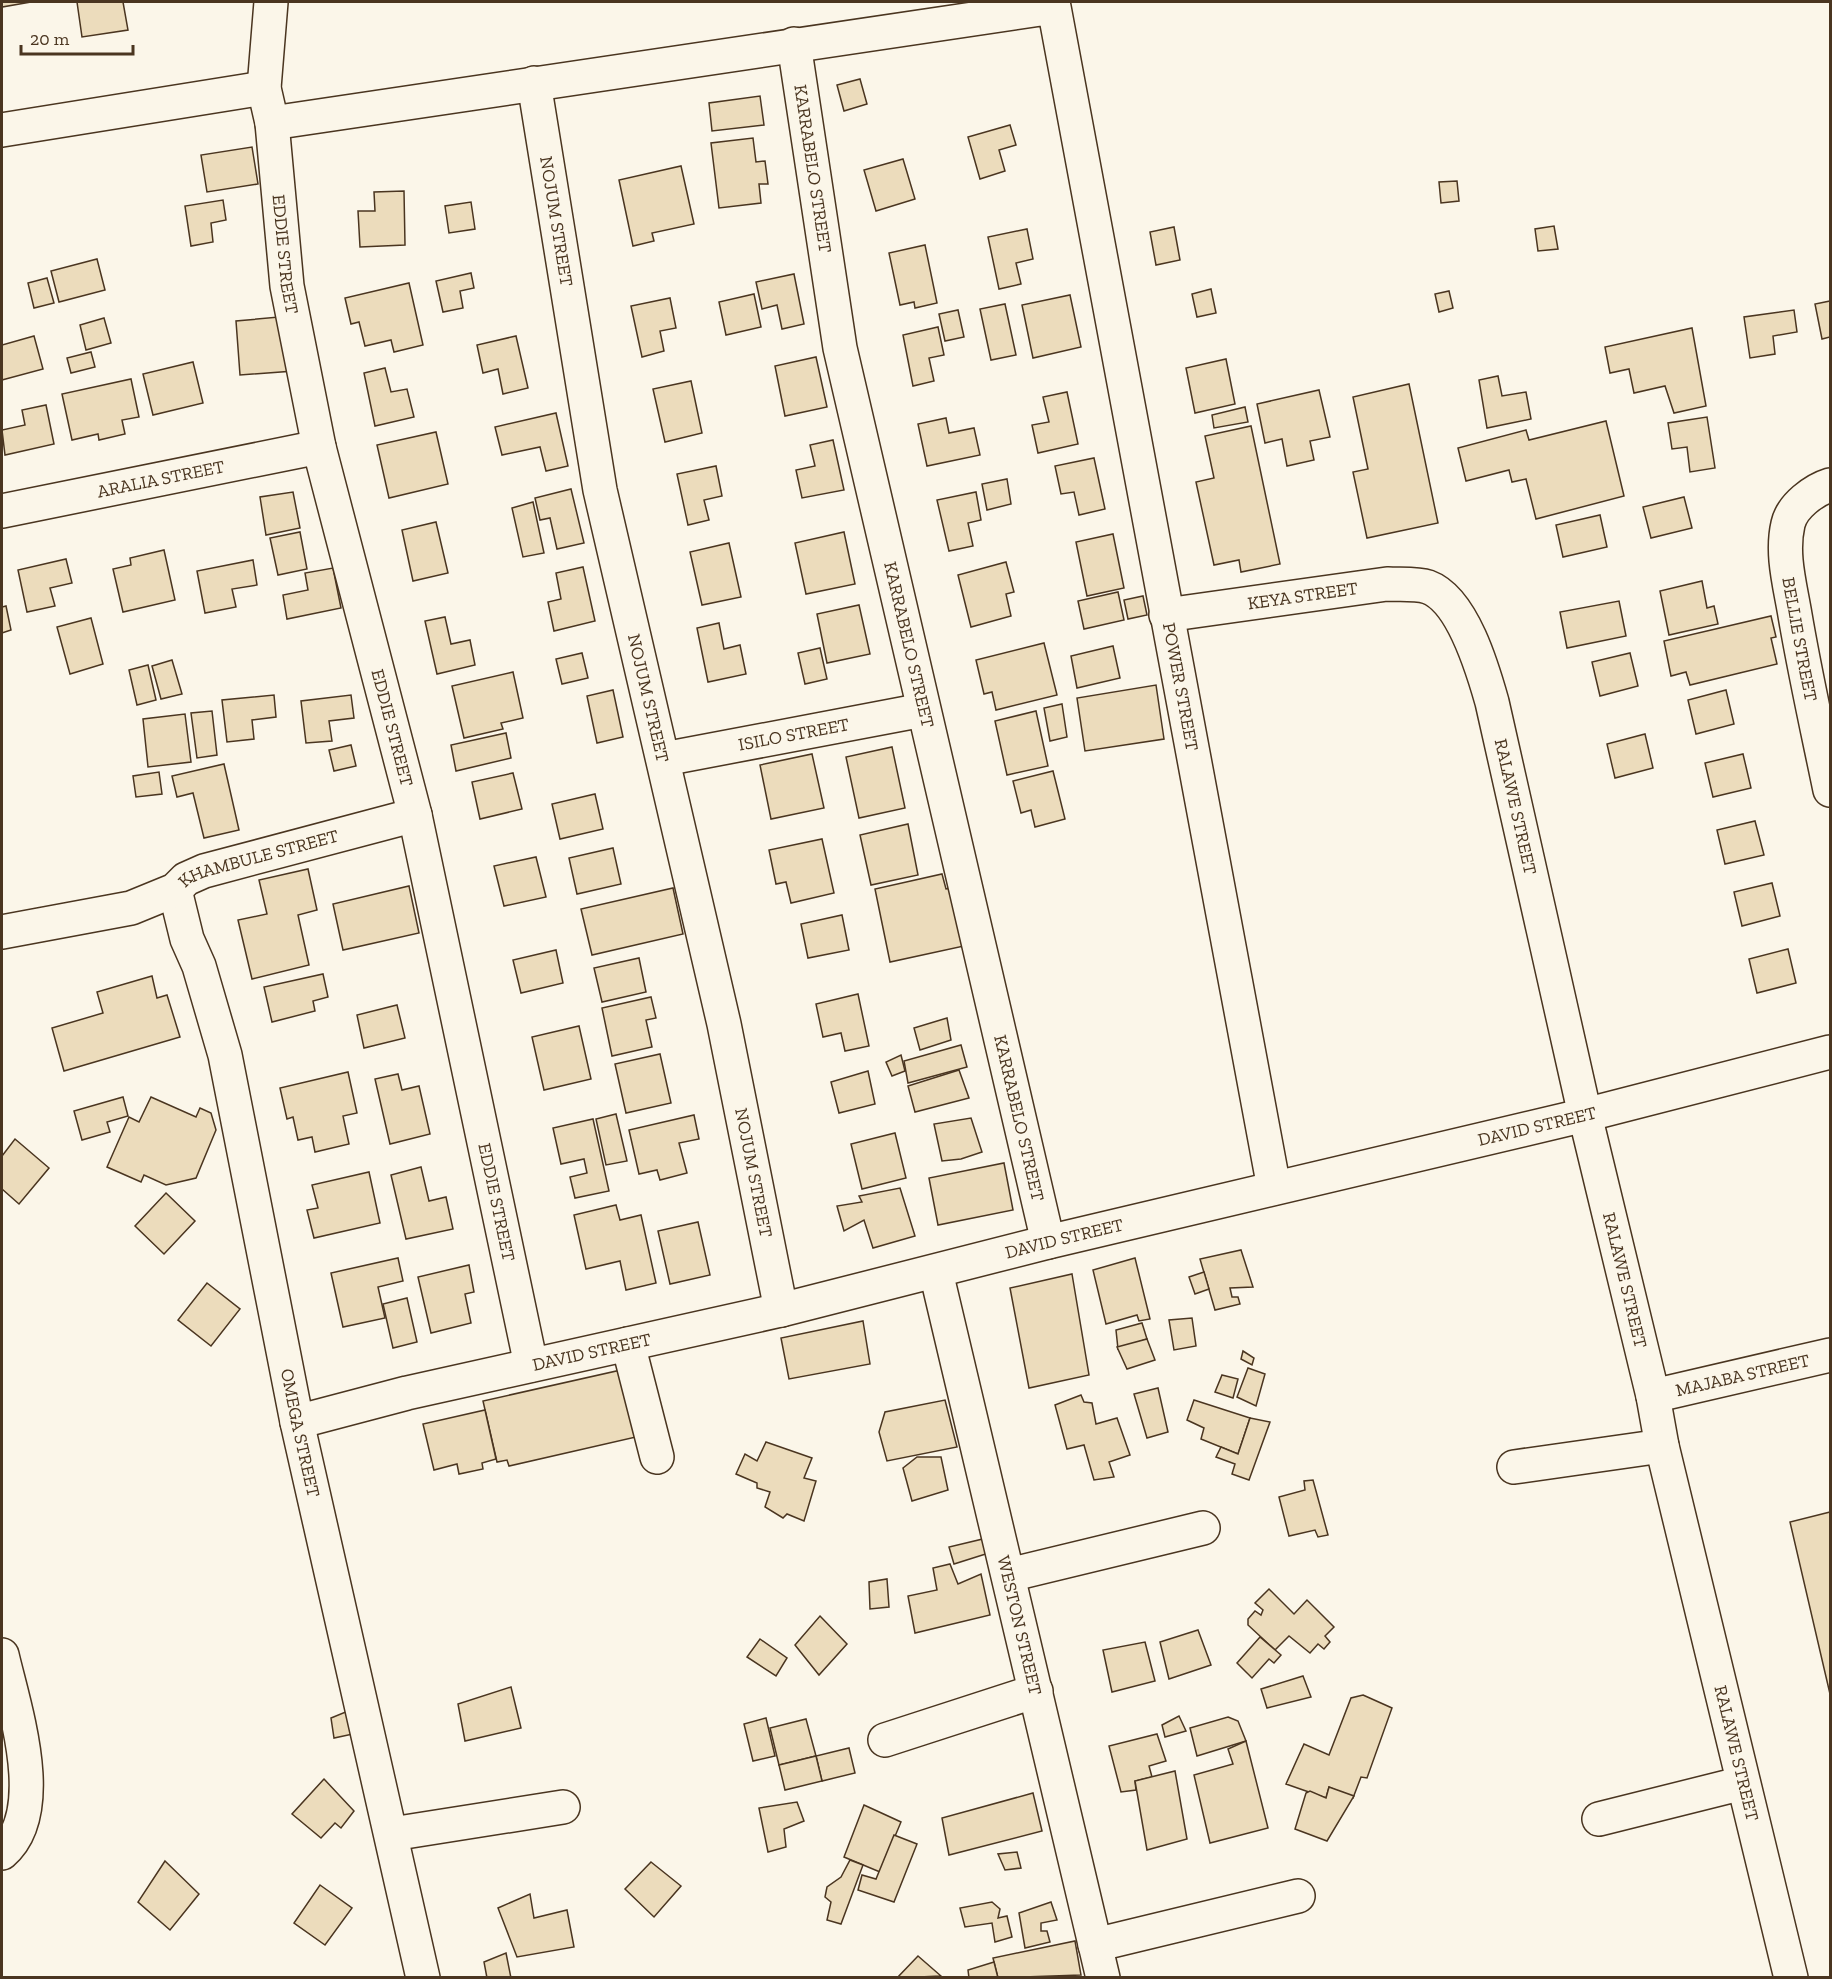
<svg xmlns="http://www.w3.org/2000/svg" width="1832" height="1979" viewBox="0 0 1832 1979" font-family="'Zilla Slab',serif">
  <rect width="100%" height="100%" fill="#fbf6e9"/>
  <!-- building -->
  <g fill="#ecdcbc" stroke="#4a3520" stroke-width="1.5">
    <polygon points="2,2 31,2 2,7"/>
    <polygon points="77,2 123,2 128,30 82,37"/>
    <polygon points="860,79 867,104 844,111 837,85"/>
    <polygon points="760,96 764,125 712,131 709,103"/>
    <polygon points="1010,125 1016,145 999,150 1005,171 980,179 968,137"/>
    <polygon points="753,138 756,162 765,161 768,184 759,184 761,203 719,208 711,143"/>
    <polygon points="252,147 258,184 207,192 201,155"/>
    <polygon points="903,159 915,199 876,211 864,170"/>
    <polygon points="681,166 694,224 652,233 654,241 633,246 619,180"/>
    <polygon points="1457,181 1459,201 1441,203 1439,182"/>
    <polygon points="404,191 405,245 360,247 358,211 375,211 374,192"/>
    <polygon points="223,200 226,220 211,223 213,242 191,246 185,206"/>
    <polygon points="471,202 475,229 449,233 445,206"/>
    <polygon points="1554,226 1558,249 1538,251 1535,229"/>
    <polygon points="1174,227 1180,260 1156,265 1150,232"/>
    <polygon points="1027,229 1033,259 1016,263 1021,284 999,289 988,237"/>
    <polygon points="925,245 937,303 915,308 914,302 900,305 889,253"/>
    <polygon points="97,259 105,290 59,302 51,271"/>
    <polygon points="471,273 474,288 460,291 463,308 443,312 436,281"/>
    <polygon points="794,274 804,324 782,329 777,305 762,309 756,282"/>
    <polygon points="47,278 54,303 34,308 28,283"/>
    <polygon points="409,283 423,345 394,352 391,340 365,346 359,322 351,324 345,298"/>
    <polygon points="1211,289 1216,313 1197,317 1192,294"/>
    <polygon points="1449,291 1453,308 1439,312 1435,294"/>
    <polygon points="754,294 761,327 726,335 719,302"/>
    <polygon points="1070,295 1081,347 1033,358 1022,305"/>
    <polygon points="670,298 676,328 660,331 664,351 642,357 631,306"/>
    <polygon points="1830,301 1830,337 1822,339 1815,304"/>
    <polygon points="1005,304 1016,355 991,360 980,309"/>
    <polygon points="958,310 964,337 945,341 939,314"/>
    <polygon points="1794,310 1797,332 1773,336 1775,354 1750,358 1744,317"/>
    <polygon points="290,316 294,371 240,375 236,321"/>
    <polygon points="104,318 111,343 86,350 80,325"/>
    <polygon points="938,327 944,355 929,358 934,381 913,386 903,335"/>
    <polygon points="1692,328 1706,406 1674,413 1665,386 1634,393 1629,369 1610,373 1605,347"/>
    <polygon points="34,336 43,369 2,380 2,345"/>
    <polygon points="516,336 528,388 503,394 498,369 483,373 477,345"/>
    <polygon points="91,352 95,367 71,373 67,358"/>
    <polygon points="816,357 827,407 785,416 775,366"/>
    <polygon points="1226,359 1235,404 1195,413 1186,368"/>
    <polygon points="193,362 203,403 153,415 143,374"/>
    <polygon points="385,368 391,392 407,389 414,417 375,426 364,373"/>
    <polygon points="1498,376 1502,396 1526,392 1531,419 1487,428 1479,380"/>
    <polygon points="131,379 139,417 122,420 125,434 99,440 98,434 72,440 62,394"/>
    <polygon points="691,381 702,433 665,442 653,389"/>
    <polygon points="1409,384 1438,523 1367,538 1353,472 1368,469 1353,397"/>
    <polygon points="1319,390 1330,437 1310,441 1314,460 1287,466 1282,439 1265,443 1257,404"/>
    <polygon points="1067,392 1078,444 1038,453 1032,425 1049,422 1043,397"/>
    <polygon points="46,405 54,444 5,455 2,430 25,425 22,410"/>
    <polygon points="1245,407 1248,422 1214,428 1212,415"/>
    <polygon points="556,413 568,466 546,471 540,447 502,455 495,427"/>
    <polygon points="1707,417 1715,468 1690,472 1687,447 1672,449 1668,423"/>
    <polygon points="946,418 949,433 974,428 980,455 927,466 918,424"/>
    <polygon points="1606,421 1624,496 1536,519 1526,479 1512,482 1509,470 1466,481 1458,448 1526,430 1529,440"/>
    <polygon points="1251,426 1280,564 1241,572 1239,560 1214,565 1196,482 1214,478 1205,436"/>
    <polygon points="436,432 448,484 389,498 377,445"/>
    <polygon points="833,440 844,490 802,498 796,470 815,466 810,445"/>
    <polygon points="1094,458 1105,509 1079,515 1074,492 1061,494 1055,466"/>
    <polygon points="716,466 722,496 704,500 709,520 688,525 677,474"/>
    <polygon points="1007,479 1011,504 987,510 982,484"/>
    <polygon points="571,489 584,543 557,549 550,518 540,520 535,498"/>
    <polygon points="293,492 300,528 266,535 260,497"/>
    <polygon points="976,492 981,520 968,523 973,546 949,551 937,500"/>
    <polygon points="1684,497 1692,528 1651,538 1643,507"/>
    <polygon points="533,502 544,553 523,557 512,508"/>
    <polygon points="1600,515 1607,547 1563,557 1556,525"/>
    <polygon points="436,522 448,573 413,581 402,530"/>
    <polygon points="300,532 307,569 278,575 270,538"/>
    <polygon points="844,532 855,584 806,594 795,543"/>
    <polygon points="1113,534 1124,588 1087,596 1076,542"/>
    <polygon points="729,543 741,597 702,605 690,552"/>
    <polygon points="164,550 175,600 123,612 113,569 131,565 130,558"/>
    <polygon points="66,559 72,583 50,588 55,606 27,612 18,570"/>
    <polygon points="253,560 257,585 232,589 236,607 205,613 197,571"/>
    <polygon points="1006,562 1014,592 1006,594 1011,616 971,627 958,575"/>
    <polygon points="583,567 595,621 554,631 548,602 561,599 556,573"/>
    <polygon points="333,568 341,608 287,619 283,595 308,590 305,573"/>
    <polygon points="1702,581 1707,608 1714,606 1718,624 1669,635 1660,591"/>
    <polygon points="1118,592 1124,620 1084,629 1078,601"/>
    <polygon points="1143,596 1147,615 1128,619 1124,600"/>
    <polygon points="1619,601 1626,636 1567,648 1560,612"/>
    <polygon points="859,605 870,654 827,663 817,614"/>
    <polygon points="6,606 11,630 2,633 2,607"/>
    <polygon points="1771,616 1776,637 1771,638 1777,664 1690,685 1686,672 1671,676 1664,641"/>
    <polygon points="445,617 451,644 470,640 475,665 437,674 425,621"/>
    <polygon points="91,618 103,664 70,674 57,627"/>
    <polygon points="719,623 724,649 740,645 746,674 708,682 697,628"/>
    <polygon points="1044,643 1057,695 996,710 992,692 984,694 976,660"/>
    <polygon points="1113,646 1120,678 1077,688 1071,656"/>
    <polygon points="820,648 827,679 805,684 798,653"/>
    <polygon points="582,653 588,678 562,684 556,659"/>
    <polygon points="1630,653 1638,686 1600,696 1592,662"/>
    <polygon points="172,660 182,694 161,699 152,666"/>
    <polygon points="148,665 156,700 137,705 129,670"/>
    <polygon points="513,672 523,718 501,723 503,729 464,738 452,686"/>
    <polygon points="1156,685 1164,739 1085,751 1077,698"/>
    <polygon points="613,690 623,737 597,743 587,696"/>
    <polygon points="1726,690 1734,724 1696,734 1688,700"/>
    <polygon points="274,695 276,717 252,720 254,739 227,742 222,700"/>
    <polygon points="351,695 354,718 329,721 332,741 306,743 301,701"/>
    <polygon points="1062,704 1067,737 1050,741 1044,708"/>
    <polygon points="212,711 217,755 197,758 191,713"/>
    <polygon points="1036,711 1048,766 1007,775 995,721"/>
    <polygon points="185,714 191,762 148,767 143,719"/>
    <polygon points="506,733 511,758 456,771 451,745"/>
    <polygon points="1645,734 1653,768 1615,778 1607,744"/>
    <polygon points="351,745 356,766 334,771 329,750"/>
    <polygon points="892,747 905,808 859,818 846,757"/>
    <polygon points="812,754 824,808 771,819 760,765"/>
    <polygon points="1743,754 1751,788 1713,797 1705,763"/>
    <polygon points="224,764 239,830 204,838 193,793 177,797 172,776"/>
    <polygon points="1053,771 1065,819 1035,827 1031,810 1021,813 1013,781"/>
    <polygon points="159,772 162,794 136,797 133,776"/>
    <polygon points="513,773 522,809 480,819 472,782"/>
    <polygon points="595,794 603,829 560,839 552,804"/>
    <polygon points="1755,821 1764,855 1725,864 1717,830"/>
    <polygon points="908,824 918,875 871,885 860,835"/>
    <polygon points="822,839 834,893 791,903 786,882 776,884 769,850"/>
    <polygon points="613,848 621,884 577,894 569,858"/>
    <polygon points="536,857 546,897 504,906 494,866"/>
    <polygon points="308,869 317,910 298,915 309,965 252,979 238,920 267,914 259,880"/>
    <polygon points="942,874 946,889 952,888 964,946 890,962 875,889"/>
    <polygon points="1772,883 1780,916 1742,926 1734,892"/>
    <polygon points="409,886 419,933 343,950 333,904"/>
    <polygon points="673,888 683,934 592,955 581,909"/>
    <polygon points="842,915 849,950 808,958 801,924"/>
    <polygon points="1788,949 1796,983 1757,993 1749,959"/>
    <polygon points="556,950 563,983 521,993 513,960"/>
    <polygon points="639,958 646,992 602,1002 594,968"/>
    <polygon points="323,974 328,997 313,1001 315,1011 272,1022 264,987"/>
    <polygon points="152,976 157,998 167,995 180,1037 64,1071 52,1028 103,1013 97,992"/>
    <polygon points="858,994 869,1046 845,1051 841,1033 823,1037 816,1004"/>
    <polygon points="651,997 656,1018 646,1020 652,1047 612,1056 602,1008"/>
    <polygon points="397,1005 405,1038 364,1048 357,1015"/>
    <polygon points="947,1018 951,1040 920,1050 914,1028"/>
    <polygon points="579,1026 591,1079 544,1090 532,1037"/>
    <polygon points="961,1045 967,1067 908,1083 904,1061"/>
    <polygon points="660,1054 671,1103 626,1113 615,1064"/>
    <polygon points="901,1055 905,1071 892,1076 886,1062"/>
    <polygon points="959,1070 969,1098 915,1112 908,1086"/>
    <polygon points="868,1071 875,1104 839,1113 831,1082"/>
    <polygon points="348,1072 357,1113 343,1116 349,1144 315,1152 312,1137 298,1140 293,1117 287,1119 280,1088"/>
    <polygon points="398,1074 402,1090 419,1086 430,1134 390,1144 375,1079"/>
    <polygon points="123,1097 128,1116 107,1122 110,1132 82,1140 74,1111"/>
    <polygon points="151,1097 196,1117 200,1108 211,1113 216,1130 196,1178 166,1185 144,1175 141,1182 107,1167 129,1117 139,1122"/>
    <polygon points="616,1114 627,1161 606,1165 596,1119"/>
    <polygon points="694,1115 699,1139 679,1143 687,1173 660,1180 657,1170 639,1174 629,1130"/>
    <polygon points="971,1118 982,1152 961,1159 942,1161 934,1124"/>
    <polygon points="593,1119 609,1191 575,1198 570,1177 587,1173 584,1159 561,1164 553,1128"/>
    <polygon points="895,1133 906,1178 862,1189 851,1144"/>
    <polygon points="15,1139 49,1168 19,1204 2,1189 2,1156"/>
    <polygon points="1004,1163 1013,1210 938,1225 929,1178"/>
    <polygon points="421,1167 429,1201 446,1197 453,1229 406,1239 391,1175"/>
    <polygon points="369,1172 380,1223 314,1238 307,1210 318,1208 312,1185"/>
    <polygon points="900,1188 915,1236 873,1248 864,1220 844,1231 837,1206 862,1202 859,1196"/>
    <polygon points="166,1193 195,1221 164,1254 135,1226"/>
    <polygon points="616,1205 620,1220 641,1215 656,1283 626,1290 620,1261 586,1269 574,1215"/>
    <polygon points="698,1222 710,1275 670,1284 658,1231"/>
    <polygon points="1241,1250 1253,1287 1230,1288 1232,1297 1238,1297 1240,1304 1215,1310 1200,1259"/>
    <polygon points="398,1258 403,1281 378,1287 385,1318 343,1327 331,1273"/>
    <polygon points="1135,1258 1150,1319 1139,1321 1137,1315 1106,1324 1093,1270"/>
    <polygon points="469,1265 474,1292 465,1294 471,1323 431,1333 418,1277"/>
    <polygon points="1204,1272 1209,1289 1195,1294 1189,1277"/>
    <polygon points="1072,1274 1089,1375 1029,1388 1010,1288"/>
    <polygon points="207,1283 240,1309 211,1346 178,1320"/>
    <polygon points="407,1298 417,1342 393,1348 383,1304"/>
    <polygon points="1192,1318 1196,1346 1174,1350 1169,1320"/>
    <polygon points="863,1321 870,1364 789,1379 781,1338"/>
    <polygon points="1142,1323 1147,1339 1118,1349 1116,1330"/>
    <polygon points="1147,1339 1155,1360 1127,1369 1117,1347"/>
    <polygon points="1243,1351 1254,1358 1252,1365 1241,1359"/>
    <polygon points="1248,1368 1265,1374 1256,1406 1237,1397"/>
    <polygon points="621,1370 636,1437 509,1466 507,1460 497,1462 483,1401"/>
    <polygon points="1222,1375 1238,1379 1233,1398 1215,1392"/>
    <polygon points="1158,1388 1168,1432 1147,1438 1134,1394"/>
    <polygon points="1081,1395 1084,1402 1092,1403 1096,1424 1117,1418 1130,1455 1109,1462 1114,1477 1094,1480 1084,1445 1067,1449 1055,1405"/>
    <polygon points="945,1400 957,1447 887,1461 879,1432 885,1412"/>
    <polygon points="1194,1400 1250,1418 1238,1454 1201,1439 1204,1428 1187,1420"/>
    <polygon points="485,1410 496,1459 482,1463 483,1469 459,1474 457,1464 434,1470 423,1424"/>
    <polygon points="1250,1418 1270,1422 1249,1480 1232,1474 1235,1464 1216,1457 1221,1447 1238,1454"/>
    <polygon points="766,1442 812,1458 804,1478 816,1481 804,1521 787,1514 783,1518 765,1507 770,1492 757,1488 757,1483 736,1474 745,1454 757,1461"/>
    <polygon points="917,1457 941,1457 948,1490 912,1501 903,1468"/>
    <polygon points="1313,1480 1328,1535 1318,1537 1315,1530 1289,1536 1279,1497 1305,1490 1304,1481"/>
    <polygon points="1830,1512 1830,1694 1790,1522"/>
    <polygon points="987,1538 992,1552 954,1564 949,1547"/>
    <polygon points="950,1564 958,1584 981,1574 990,1615 915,1633 908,1596 937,1590 933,1568"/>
    <polygon points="887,1579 889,1607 870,1609 869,1582"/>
    <polygon points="1269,1589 1294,1614 1307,1600 1334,1627 1325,1636 1330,1642 1324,1649 1318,1644 1310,1653 1289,1636 1275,1650 1248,1625 1248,1619 1255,1611 1261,1615 1263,1610 1255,1603"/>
    <polygon points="820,1616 847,1644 819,1675 795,1645"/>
    <polygon points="1198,1630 1211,1665 1169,1679 1160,1642"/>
    <polygon points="1260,1637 1281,1655 1274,1663 1269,1659 1252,1678 1237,1663"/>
    <polygon points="760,1639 787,1658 776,1676 747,1657"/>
    <polygon points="1145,1642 1155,1681 1112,1692 1103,1650"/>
    <polygon points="1303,1676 1311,1697 1267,1708 1261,1689"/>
    <polygon points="511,1687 521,1728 465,1741 458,1704"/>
    <polygon points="1363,1695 1392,1708 1367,1778 1361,1777 1353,1798 1329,1787 1326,1798 1286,1784 1304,1744 1329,1755 1351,1698"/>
    <polygon points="348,1711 353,1734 334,1738 331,1718"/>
    <polygon points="1179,1716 1186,1731 1165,1737 1162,1725"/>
    <polygon points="1228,1717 1238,1721 1246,1741 1197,1756 1190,1728"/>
    <polygon points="766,1718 775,1756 753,1761 744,1724"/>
    <polygon points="806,1719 816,1756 779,1765 770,1728"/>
    <polygon points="1157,1734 1166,1761 1149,1766 1152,1777 1135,1781 1136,1790 1121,1792 1109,1746"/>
    <polygon points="1246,1741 1268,1828 1210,1843 1194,1775 1233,1764 1228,1749"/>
    <polygon points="849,1748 855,1773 822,1781 816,1756"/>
    <polygon points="816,1756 822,1781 785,1790 779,1765"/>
    <polygon points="1175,1771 1187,1839 1147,1850 1135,1781"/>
    <polygon points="324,1779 354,1811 341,1828 335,1823 321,1838 292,1814"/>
    <polygon points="1329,1787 1354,1796 1327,1841 1295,1829 1306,1793 1310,1791 1326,1798"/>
    <polygon points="1033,1793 1042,1831 949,1855 942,1818"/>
    <polygon points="797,1802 804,1821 784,1829 786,1847 768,1852 759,1808"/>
    <polygon points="864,1805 901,1822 880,1872 844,1857"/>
    <polygon points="894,1835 917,1844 894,1902 858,1890 862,1875 876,1879"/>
    <polygon points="1017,1852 1021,1868 1005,1870 998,1854"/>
    <polygon points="850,1860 863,1865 841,1924 827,1920 831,1902 825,1897 827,1887 841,1877"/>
    <polygon points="165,1861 199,1894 170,1930 138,1902"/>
    <polygon points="651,1862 681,1886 654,1917 625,1889"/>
    <polygon points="320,1885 352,1908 325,1945 294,1923"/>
    <polygon points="530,1894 534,1918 567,1910 574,1947 517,1957 498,1908"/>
    <polygon points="992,1902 1000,1909 998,1918 1007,1916 1012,1937 995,1942 992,1923 965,1927 960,1908"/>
    <polygon points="1051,1902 1057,1920 1041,1923 1041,1931 1047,1931 1050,1942 1025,1948 1019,1913"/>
    <polygon points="1075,1941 1081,1975 998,1978 993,1958"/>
    <polygon points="506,1953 511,1978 487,1978 484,1962"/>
    <polygon points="918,1956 941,1976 897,1978"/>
    <polygon points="994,1962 998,1978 969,1978 968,1970"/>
  </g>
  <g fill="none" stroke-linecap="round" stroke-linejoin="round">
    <!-- street casing -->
    <g stroke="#4a3520" stroke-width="36">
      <g id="street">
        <path id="s1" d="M 271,2 L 264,88 L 272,123 L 287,286 L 319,447 L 415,815 L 531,1365"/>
        <path id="s2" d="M 794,44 L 840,348 L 1048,1242"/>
        <path id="s3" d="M 534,83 L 600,490 L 724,1024 L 781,1310"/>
        <path id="s4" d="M 272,123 L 1054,7 L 1274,1188"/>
        <polyline points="2,130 264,88"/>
        <path id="s5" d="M 1830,485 C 1814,490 1792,506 1788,524 C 1781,554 1790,585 1795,615 C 1805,674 1818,732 1830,790"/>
        <path id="s6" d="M 2,511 L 319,447"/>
        <path id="s7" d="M 1166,615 L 1387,584 C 1399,585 1416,583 1428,587 C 1463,600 1483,670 1492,702 L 1585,1115 L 1653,1396 L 1662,1446 L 1791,1978"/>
        <path id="s8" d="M 664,759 L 923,710"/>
        <path id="s9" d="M 175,890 L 187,939 L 199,966 L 225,1055 L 297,1422 L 423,1978"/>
        <path id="s10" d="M 2,932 L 131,908 L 175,890 L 186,879 L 204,871 L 415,815"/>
        <path id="s11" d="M 936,1272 L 1103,1978"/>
        <polyline points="628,1344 657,1457"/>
        <path id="s12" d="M 1653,1396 L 1830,1355"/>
        <path id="s13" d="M 297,1422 L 407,1393 L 781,1310 L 1048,1242 L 1585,1115 L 1830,1052"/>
        <polyline points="1514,1467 1662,1446"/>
        <polyline points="1009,1575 1203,1528"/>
        <path d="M 2,1655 C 14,1707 50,1812 2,1853"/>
        <polyline points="885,1740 1036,1691"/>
        <polyline points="1599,1819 1743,1783"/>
        <polyline points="392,1834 563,1807"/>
        <polyline points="1095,1945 1298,1896"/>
      </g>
    </g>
    <!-- street -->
    <use href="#street" stroke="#fbf6e9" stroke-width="33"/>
  </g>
  <g text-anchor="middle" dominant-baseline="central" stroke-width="4.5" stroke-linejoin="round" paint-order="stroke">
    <!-- street labels -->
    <g font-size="18" fill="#4a3520" stroke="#fbf6e9">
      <text stroke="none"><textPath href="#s2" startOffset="126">KARRABELO STREET</textPath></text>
      <text stroke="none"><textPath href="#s3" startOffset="140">NOJUM STREET</textPath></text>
      <text stroke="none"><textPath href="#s1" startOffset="254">EDDIE STREET</textPath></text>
      <text stroke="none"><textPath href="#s6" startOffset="162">ARALIA STREET</textPath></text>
      <text stroke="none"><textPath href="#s7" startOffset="138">KEYA STREET</textPath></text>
      <text stroke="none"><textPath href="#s5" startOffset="176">BELLIE STREET</textPath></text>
      <text stroke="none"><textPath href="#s2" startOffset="612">KARRABELO STREET</textPath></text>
      <text stroke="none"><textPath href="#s4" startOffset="1482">POWER STREET</textPath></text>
      <text stroke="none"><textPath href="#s3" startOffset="626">NOJUM STREET</textPath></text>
      <text stroke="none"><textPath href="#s1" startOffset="740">EDDIE STREET</textPath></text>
      <text stroke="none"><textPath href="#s8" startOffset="132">ISILO STREET</textPath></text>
      <text stroke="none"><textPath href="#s7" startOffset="507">RALAWE STREET</textPath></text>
      <text stroke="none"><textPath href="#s10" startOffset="270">KHAMBULE STREET</textPath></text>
      <text stroke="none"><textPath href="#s2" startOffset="1098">KARRABELO STREET</textPath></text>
      <text stroke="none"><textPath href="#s13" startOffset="1275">DAVID STREET</textPath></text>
      <text stroke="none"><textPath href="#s3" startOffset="1112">NOJUM STREET</textPath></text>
      <text stroke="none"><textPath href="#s1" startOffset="1226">EDDIE STREET</textPath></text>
      <text stroke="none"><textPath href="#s13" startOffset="789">DAVID STREET</textPath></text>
      <text stroke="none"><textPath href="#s7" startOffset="993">RALAWE STREET</textPath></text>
      <text stroke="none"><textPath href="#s13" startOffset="303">DAVID STREET</textPath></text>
      <text stroke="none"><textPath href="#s12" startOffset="92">MAJABA STREET</textPath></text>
      <text stroke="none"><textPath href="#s9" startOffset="558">OMEGA STREET</textPath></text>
      <text stroke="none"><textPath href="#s11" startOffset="363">WESTON STREET</textPath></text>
      <text stroke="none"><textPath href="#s7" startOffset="1479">RALAWE STREET</textPath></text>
    </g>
  </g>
  <!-- border -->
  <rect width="1832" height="1979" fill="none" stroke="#4a3520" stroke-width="6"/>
  <!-- scale -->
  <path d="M21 45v9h112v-9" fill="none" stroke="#4a3520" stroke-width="3"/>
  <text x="30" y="45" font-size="18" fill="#4a3520" stroke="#fbf6e9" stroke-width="4.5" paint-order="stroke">20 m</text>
</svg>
